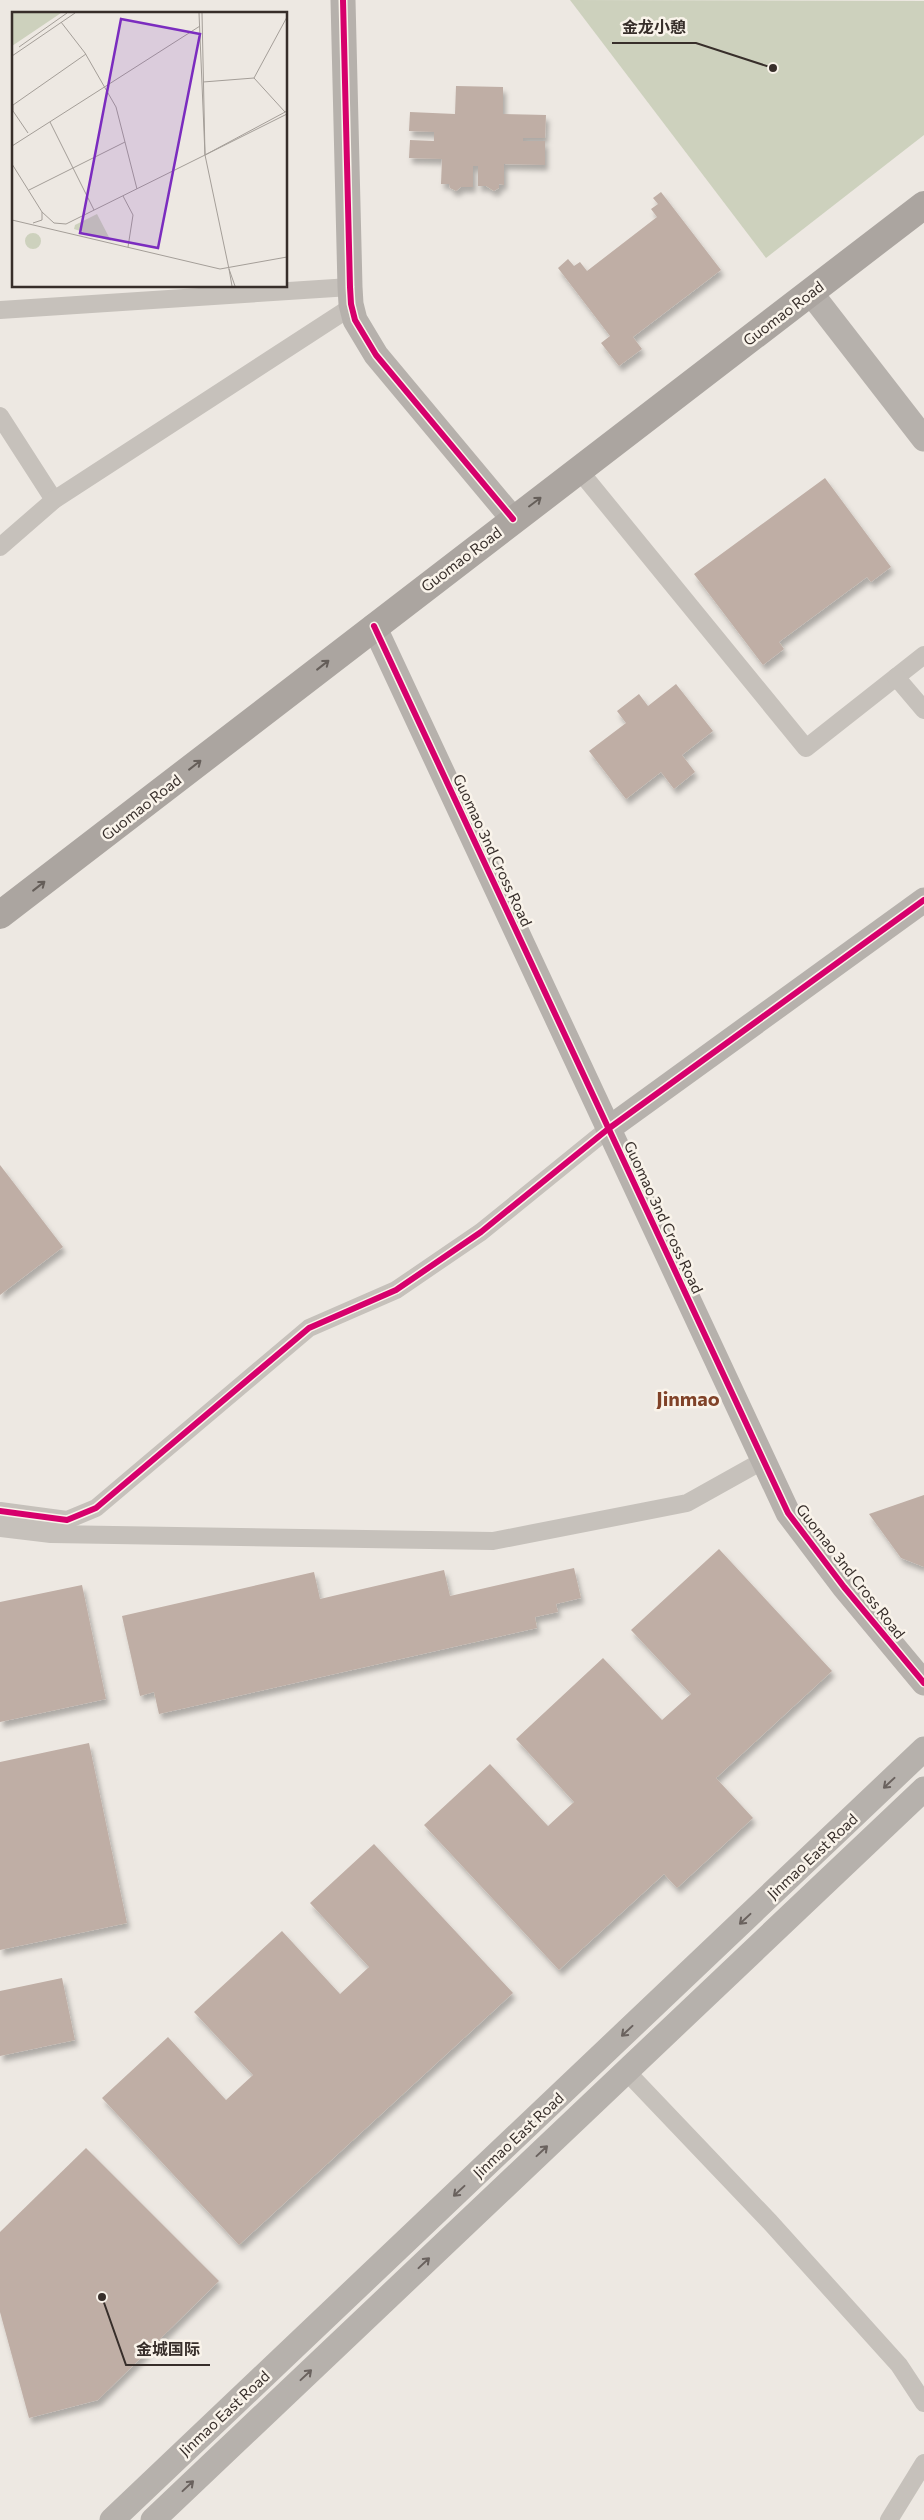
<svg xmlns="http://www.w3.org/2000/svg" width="924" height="2520" viewBox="0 0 924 2520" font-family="Commissioner,'Noto Sans SC',sans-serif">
  <defs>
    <filter id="shadow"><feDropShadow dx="3" dy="5.5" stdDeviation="2.5" flood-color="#0004"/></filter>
  </defs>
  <rect width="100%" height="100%" fill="#ede8e2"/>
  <!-- green -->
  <polygon fill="#cdd1bd" points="570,0 924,1 924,135 766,258"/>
  <!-- building -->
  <g fill="#bfaea5" filter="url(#shadow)">
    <polygon points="456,86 503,87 503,114 546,115 545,138 523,138 523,141 545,141 545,165 504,164 504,185 499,184 499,188 494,191 486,186 478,186 478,166 473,166 473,187 461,187 456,191 450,188 449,184 441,184 442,159 409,158 410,140 434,141 434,132 409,131 410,112 455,114"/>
    <polygon points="661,192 721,270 633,337 642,349 619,366 601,343 610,336 558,268 568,259 574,266 580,262 587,271 657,217 651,209 658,204 653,198"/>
    <polygon points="825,478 891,567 871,582 867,577 779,642 784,649 763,665 694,574"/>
    <polygon points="676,684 713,731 682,755 695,772 674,789 661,772 626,799 589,751 626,723 617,711 639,694 648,706"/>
    <polygon points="0,1165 63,1247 0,1295"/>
    <polygon points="924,1495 924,1567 901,1558 869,1514"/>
    <polygon points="719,1549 832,1671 716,1778 753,1818 677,1888 664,1874 559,1970 424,1825 490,1764 548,1826 574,1802 516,1739 603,1658 662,1720 691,1694 631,1630"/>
    <polygon points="574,1568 581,1598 556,1604 558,1612 535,1617 537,1628 159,1714 154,1692 140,1696 122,1616 314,1572 320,1599 444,1570 450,1596"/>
    <polygon points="82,1585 106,1699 0,1722 0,1602"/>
    <polygon points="89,1743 127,1923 0,1950 0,1762"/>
    <polygon points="374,1844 513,1993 239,2245 102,2098 168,2037 226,2100 253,2075 194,2012 282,1931 340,1994 369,1967 310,1903"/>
    <polygon points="62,1978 75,2040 0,2056 0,1991"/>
    <polygon points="86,2148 219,2281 98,2400 29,2418 0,2312 0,2232"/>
  </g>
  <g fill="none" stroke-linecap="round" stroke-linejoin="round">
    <!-- street -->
    <g stroke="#c6c1bb" stroke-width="18">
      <polyline points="0,310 350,287"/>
      <polyline points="0,416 54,500"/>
      <polyline points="578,469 806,748 924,655"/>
      <polyline points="0,547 54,500 351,307"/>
      <polyline points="896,677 924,710"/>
      <polyline points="0,1511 67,1520 96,1508 309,1328 396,1290 481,1232 608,1129"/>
      <polyline points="0,1528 51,1534 493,1541 687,1503 764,1460"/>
      <polyline points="626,2071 770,2222 899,2365 924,2403"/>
      <polyline points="889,2520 924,2463"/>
    </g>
    <!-- secondary -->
    <g stroke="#b6b1ac" stroke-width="25">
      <polyline points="343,0 350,287 351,304 355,320 376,355 513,519"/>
      <polyline points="810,292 924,439"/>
      <polyline points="374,626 788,1513 844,1587 924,1683"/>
      <polyline points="608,1129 924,900"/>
      <polyline points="112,2520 924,1749"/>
      <polyline points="153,2520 924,1789"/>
    </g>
    <!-- primary -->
    <polyline stroke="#aba5a0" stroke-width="28" points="0,915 924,205"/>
    <!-- cycleway casing -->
    <g stroke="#f9f3ea" stroke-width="9">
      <g id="cycleway">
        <polyline points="343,0 350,287 351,304 355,320 376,355 513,519"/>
        <polyline points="374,626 788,1513 844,1587 924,1683"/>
        <polyline points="0,1511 67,1520 96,1508 309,1328 396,1290 481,1232 608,1129 924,900"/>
      </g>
    </g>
    <!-- cycleway -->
    <use href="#cycleway" stroke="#d6006c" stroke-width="6"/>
  </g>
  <!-- one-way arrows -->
  <defs><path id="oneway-shaft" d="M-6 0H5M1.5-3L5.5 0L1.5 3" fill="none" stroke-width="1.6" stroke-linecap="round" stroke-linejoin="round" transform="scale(1.25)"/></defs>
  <g stroke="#655e59">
    <use href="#oneway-shaft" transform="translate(535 502) rotate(-37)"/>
    <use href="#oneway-shaft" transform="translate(323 665) rotate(-38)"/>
    <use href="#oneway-shaft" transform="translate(195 765) rotate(-38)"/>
    <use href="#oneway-shaft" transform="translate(39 886) rotate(-38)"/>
  </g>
  <g stroke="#6a625e">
    <use href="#oneway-shaft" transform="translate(889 1783) rotate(137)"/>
    <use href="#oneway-shaft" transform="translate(745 1919) rotate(137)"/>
    <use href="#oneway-shaft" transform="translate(627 2031) rotate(137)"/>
    <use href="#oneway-shaft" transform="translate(542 2151) rotate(-43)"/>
    <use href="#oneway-shaft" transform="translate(459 2191) rotate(137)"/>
    <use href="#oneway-shaft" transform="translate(424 2263) rotate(-43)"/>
    <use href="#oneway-shaft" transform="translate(306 2375) rotate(-43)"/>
    <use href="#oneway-shaft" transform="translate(188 2486) rotate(-43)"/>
  </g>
  <g text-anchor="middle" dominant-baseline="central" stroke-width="5" stroke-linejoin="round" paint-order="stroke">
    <!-- street labels -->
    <g font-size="15" fill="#372e2a" stroke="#f9f3ea">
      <text transform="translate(783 313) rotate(-37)">Guomao Road</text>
      <text transform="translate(461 559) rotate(-37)">Guomao Road</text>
      <text transform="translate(141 807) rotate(-38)">Guomao Road</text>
      <text transform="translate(493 850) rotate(65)">Guomao 3nd Cross Road</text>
      <text transform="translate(664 1217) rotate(65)">Guomao 3nd Cross Road</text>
      <text transform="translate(851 1571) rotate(52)">Guomao 3nd Cross Road</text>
      <text transform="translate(812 1856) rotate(-43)">Jinmao East Road</text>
      <text transform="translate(518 2135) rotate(-43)">Jinmao East Road</text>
      <text transform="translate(224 2413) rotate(-43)">Jinmao East Road</text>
    </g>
    <!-- district labels -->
    <g font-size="20" font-weight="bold" fill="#804228" stroke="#f9f3ea">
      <text x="688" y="1398">Jinmao</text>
    </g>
  </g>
  <!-- overview -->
  <g transform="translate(12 12)">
    <rect width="275" height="275" fill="#ede8e2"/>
    <path d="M 0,1 L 49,1 L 0,34 ZM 85,202 L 99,229 L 62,217 L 63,213 ZM13 229a8 8 0 1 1 16 0a8 8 0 1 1-16 0Z" fill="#cdd1bd"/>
    <path fill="none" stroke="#a49e98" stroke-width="1" d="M 187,1 L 193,143 L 190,1M 49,10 L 73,41 L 104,95 L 125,177M 7,35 L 55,1M 0,44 L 63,1M 242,66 L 273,100M 191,70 L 242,66 L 275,5M 275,99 L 193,143 L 275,102M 38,110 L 82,198M 16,121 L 1,99 L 1,93 L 74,42M 0,134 L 188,14M 0,152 L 30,200 L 30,208 L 21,211M 17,178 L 113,130M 111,184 L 121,203 L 116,235M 30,200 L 42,211 L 54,212 L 193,143 L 217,257M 0,208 L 208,257 L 275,245M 220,274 L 217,257 L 223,274"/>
    <path fill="#7b2cbf" fill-opacity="0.15" stroke="#7b2cbf" stroke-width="2.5" d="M 109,7 L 188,22 L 146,236 L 68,221 Z"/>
    <rect width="275" height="275" fill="none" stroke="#372e2a" stroke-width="2.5"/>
  </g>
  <!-- callouts -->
  <path fill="none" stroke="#372e2a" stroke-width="2" d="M773 68L696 43H612M102 2297L126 2365H210"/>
  <g fill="#372e2a" stroke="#f9f3ea" stroke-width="2">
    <circle cx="773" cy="68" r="5"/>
    <circle cx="102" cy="2297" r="5"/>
  </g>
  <g font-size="16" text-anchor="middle" font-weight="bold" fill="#372e2a" stroke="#f9f3ea" stroke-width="5" stroke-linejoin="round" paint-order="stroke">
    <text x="654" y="33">金龙小憩</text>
    <text x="168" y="2355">金城国际</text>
  </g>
</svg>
